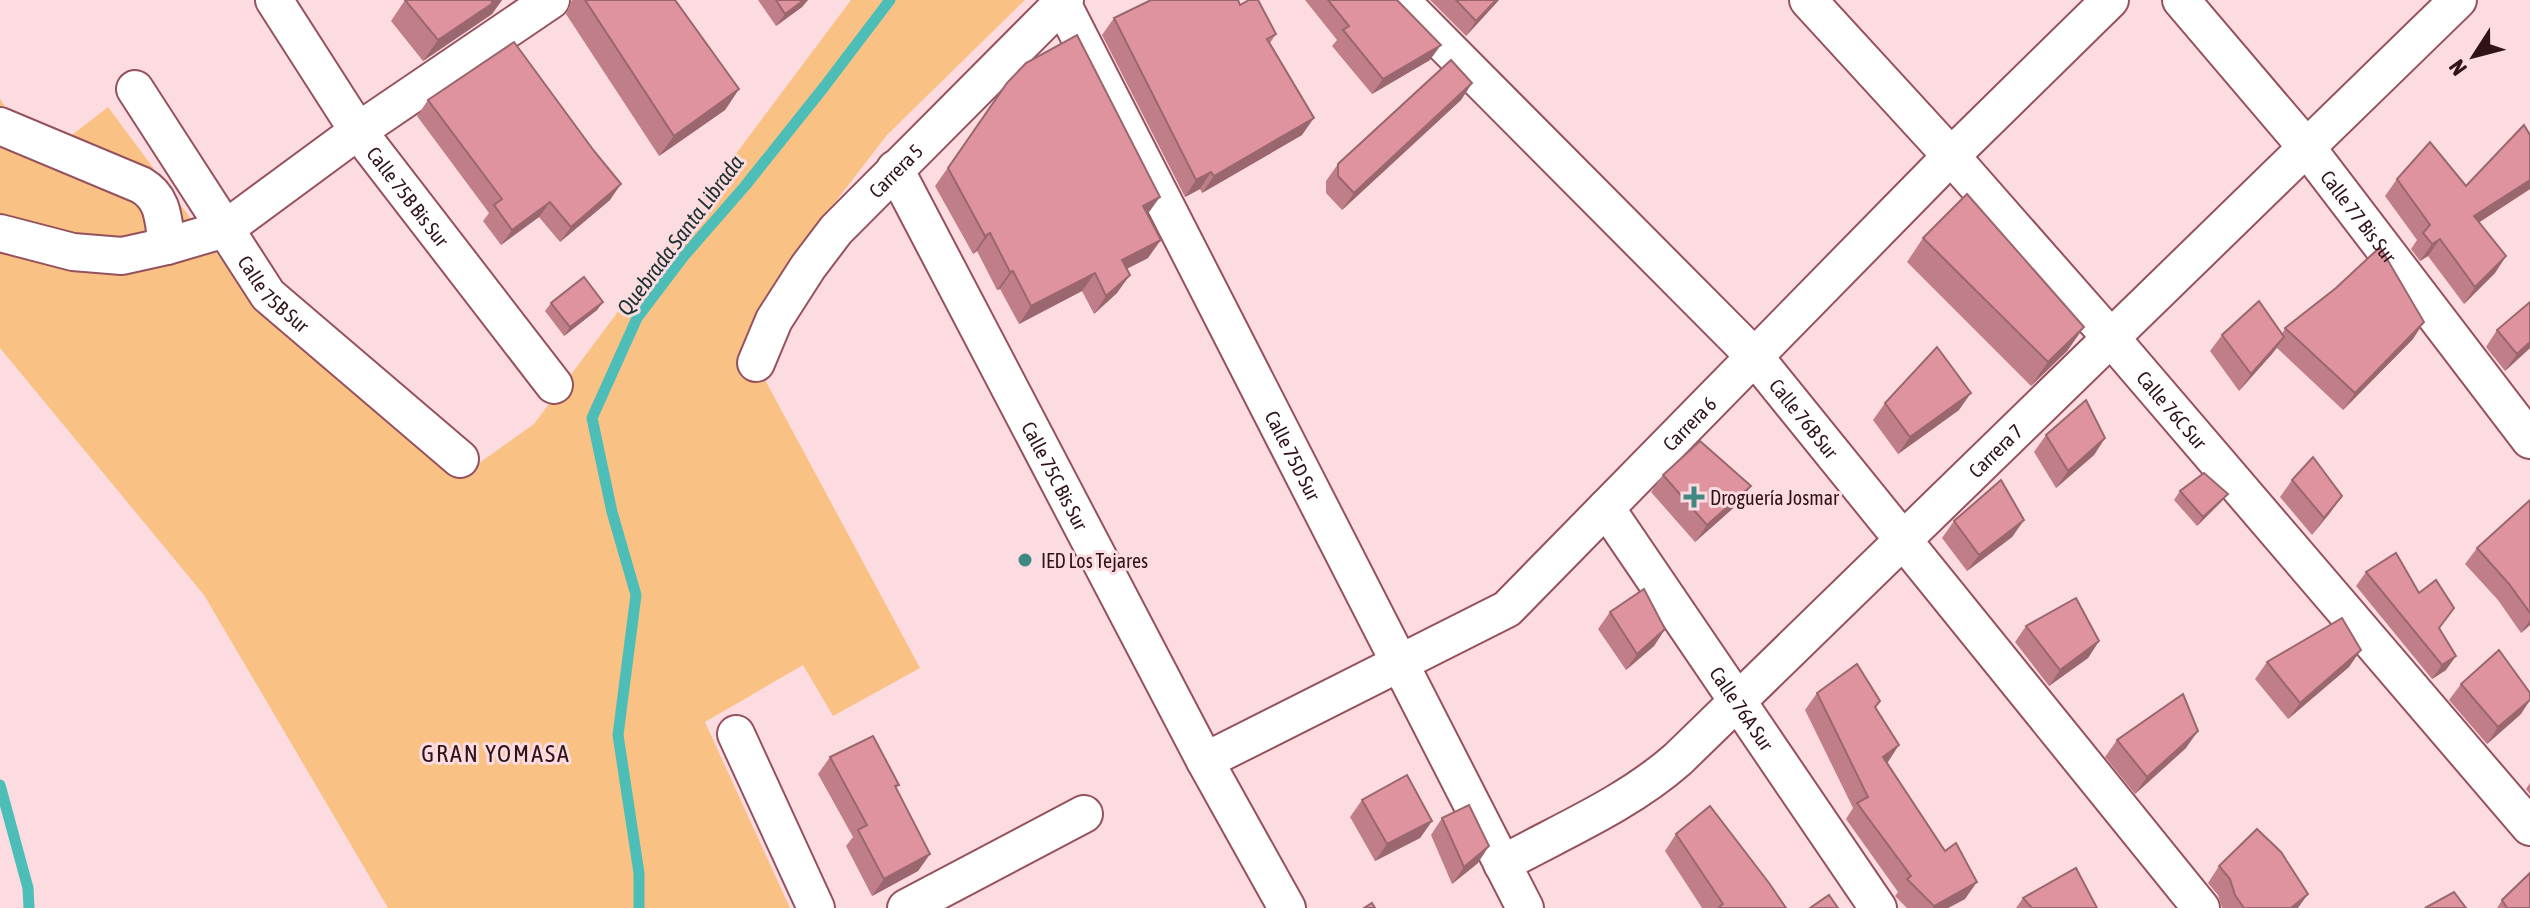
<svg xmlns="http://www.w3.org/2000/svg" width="2530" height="908" viewBox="0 0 2530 908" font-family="'Asap Condensed',sans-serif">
  <rect width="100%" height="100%" fill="#fcdce0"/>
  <!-- green -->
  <polygon fill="#f9c284" points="851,0 1025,0 887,135 789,262 754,323 740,378 756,363 920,668 833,716 803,665 705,722 790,908 388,908 204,595 0,348 0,99 41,159 108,107 255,305 461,476 534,424"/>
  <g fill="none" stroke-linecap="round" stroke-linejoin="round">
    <!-- stream -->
    <g stroke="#4cbeb7" stroke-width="11">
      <polyline points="0,785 28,888 29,908"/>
      <polyline points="639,908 639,873 618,735 636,595 612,512 592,418 637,318 684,256 745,186 824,87 890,0"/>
    </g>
    <!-- minor casing -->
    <g stroke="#95515d" stroke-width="40">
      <g id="minor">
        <path id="s1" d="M 274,0 L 358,131 L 554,385"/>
        <path id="s2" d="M 1400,0 L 1754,356 L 2201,908"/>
        <path id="s3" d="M 1808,0 L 1951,156 L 2111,338 L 2530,827"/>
        <path id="s4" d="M 2181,0 L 2307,148 L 2530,440"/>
        <path id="s5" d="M 1062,3 L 1525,908"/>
        <path id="s6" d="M 135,89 L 268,295 L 460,459"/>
        <path d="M 0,126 L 141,185 C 165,199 163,221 167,246"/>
        <path id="s7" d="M 895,169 L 1205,761 L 1287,908"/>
        <polyline points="0,233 73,252 122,256 167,246 225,229 358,131 551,0"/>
        <path id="s8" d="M 756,363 L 774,320 L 808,267 L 836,230 L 1065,0"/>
        <path id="s9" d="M 1606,508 L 1878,908"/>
        <polyline points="736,734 816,908"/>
        <path id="s10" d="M 1205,761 L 1507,609 L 1951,156 L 2110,0"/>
        <path id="s11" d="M 1502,864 C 1562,831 1627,804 1678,759 L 2458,0"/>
        <polyline points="906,908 1084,814"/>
      </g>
    </g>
    <!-- minor -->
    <use href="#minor" stroke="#fff" stroke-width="36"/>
  </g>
  <!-- wall -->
  <g fill="#bf7e88">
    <polygon points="405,0 502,0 492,14 423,61 391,21"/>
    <polygon points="572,0 675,0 739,89 725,110 659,156 566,14"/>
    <polygon points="758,0 808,0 802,7 776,26"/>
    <polygon points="1305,0 1397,0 1430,60 1372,94 1332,46 1337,40"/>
    <polygon points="1430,0 1499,0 1466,36"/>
    <polygon points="1240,5 1276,34 1270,43 1302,135 1202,193 1200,189 1185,197 1102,35 1114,18"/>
    <polygon points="1007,83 1147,215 1148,258 1126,269 1117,293 1094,314 1082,291 1019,324 1000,289 997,290 977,251 973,254 935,186"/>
    <polygon points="1472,83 1461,100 1342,210 1326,193 1326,181 1338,164"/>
    <polygon points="428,100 610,200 560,242 539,217 501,245 483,221 489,213 417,116"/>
    <polygon points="2530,135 2530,189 2479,222 2506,256 2495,273 2464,304 2428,256 2420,261 2411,249 2417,240 2385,196 2397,179 2466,186"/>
    <polygon points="1923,238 2084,327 2067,351 2031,386 1907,262"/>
    <polygon points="603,302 597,310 564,336 545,311 551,303"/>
    <polygon points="2285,328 2413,339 2343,410 2277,348 2239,391 2210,351 2222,335 2282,334"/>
    <polygon points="2497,330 2530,348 2505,371 2486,347"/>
    <polygon points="1885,403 1959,410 1898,454 1873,420"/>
    <polygon points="2046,435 2105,438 2094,455 2056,488 2034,452"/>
    <polygon points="1663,475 1739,503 1695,542 1651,492"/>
    <polygon points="2292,480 2342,496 2312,535 2280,497"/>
    <polygon points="2180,491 2221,502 2197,526 2174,500"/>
    <polygon points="2530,500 2530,625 2521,633 2498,600 2465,564 2477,548"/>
    <polygon points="2024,520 2012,537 1967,571 1942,538 1954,521"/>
    <polygon points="2366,572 2440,628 2446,670 2432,679 2356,586"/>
    <polygon points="1610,612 1665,629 1654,646 1626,670 1598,629"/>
    <polygon points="2026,626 2099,641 2088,658 2049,686 2015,642"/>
    <polygon points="2267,662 2349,667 2288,719 2255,679"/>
    <polygon points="2461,684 2521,714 2487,744 2449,700"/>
    <polygon points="1817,693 1875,708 1887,762 1965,899 1948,908 1907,908 1895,896 1898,892 1846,819 1853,808 1805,710"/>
    <polygon points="2117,740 2186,748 2135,794 2105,757"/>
    <polygon points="830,757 899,785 896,788 930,854 918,871 872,896 846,846 853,837 818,774"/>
    <polygon points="2530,783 2530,794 2526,789"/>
    <polygon points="1362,800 1432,821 1420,838 1375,861 1350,817"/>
    <polygon points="1442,818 1478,863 1452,884 1431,835"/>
    <polygon points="1676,834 1786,908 1702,908 1665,851"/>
    <polygon points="2219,866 2298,908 2222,908 2218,895 2208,883"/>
    <polygon points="2023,898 2097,908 2016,908"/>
    <polygon points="2502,900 2530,908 2497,908"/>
  </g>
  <!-- shaded-wall -->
  <g fill="#9b676f">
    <polygon points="495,0 502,0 492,14 423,61 438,40"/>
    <polygon points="804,0 808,0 802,7 776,26 785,14"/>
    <polygon points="1496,0 1499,0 1466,36 1476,21"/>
    <polygon points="1441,45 1430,60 1372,94 1383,79"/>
    <polygon points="1472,83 1461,100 1342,210 1354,193"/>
    <polygon points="739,89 725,110 659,156 674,136"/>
    <polygon points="1314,118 1302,135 1202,193 1214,176"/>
    <polygon points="1211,172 1200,189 1185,197 1196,180"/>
    <polygon points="2530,180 2530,189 2463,233 2474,216"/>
    <polygon points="621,184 610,200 560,242 571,227"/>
    <polygon points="1160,197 1147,215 1143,206"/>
    <polygon points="550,202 539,217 501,245 512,230"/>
    <polygon points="990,233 977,251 973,254 985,236"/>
    <polygon points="2440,239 2428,256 2420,261 2432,244"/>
    <polygon points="1161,240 1148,258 1109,278 1122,260"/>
    <polygon points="2506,256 2495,273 2464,304 2475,287"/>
    <polygon points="1013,271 1000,289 997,290 1010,272"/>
    <polygon points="1095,273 1082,291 1019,324 1031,306"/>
    <polygon points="1130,275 1117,293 1094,314 1106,296"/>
    <polygon points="603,302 597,310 564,336 570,327"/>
    <polygon points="2424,322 2413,339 2343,410 2355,393"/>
    <polygon points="2084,327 2067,351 2031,386 2048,362"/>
    <polygon points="2284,337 2272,354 2239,391 2251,374"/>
    <polygon points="2530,342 2530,348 2505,371 2517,354"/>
    <polygon points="1971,393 1959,410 1898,454 1910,437"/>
    <polygon points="2105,438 2094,455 2056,488 2068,471"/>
    <polygon points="1751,486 1739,503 1695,542 1707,525"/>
    <polygon points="2228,494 2221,502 2197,526 2203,517"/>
    <polygon points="2342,496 2330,513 2312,535 2324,518"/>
    <polygon points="2024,520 2012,537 1967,571 1979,555"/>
    <polygon points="2530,620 2530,625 2521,633"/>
    <polygon points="1665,629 1654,646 1626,670 1637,654"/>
    <polygon points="2099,641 2088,658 2049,686 2060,670"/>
    <polygon points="2361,650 2349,667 2288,719 2300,703"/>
    <polygon points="2456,656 2446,670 2432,679 2442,665"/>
    <polygon points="2530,700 2521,714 2487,744 2498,727"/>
    <polygon points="2198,731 2186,748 2135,794 2147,777"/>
    <polygon points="1899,745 1888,762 1871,774 1883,757"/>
    <polygon points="1432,821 1420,838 1375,861 1387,844"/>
    <polygon points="1489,846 1478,863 1452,884 1464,867"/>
    <polygon points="930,854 918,871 872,896 884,879"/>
    <polygon points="1977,882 1965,899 1948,908 1933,908 1934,906"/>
    <polygon points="2308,894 2298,908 2291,908"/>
  </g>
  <!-- building -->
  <g fill="#de939e" stroke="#9b676f" stroke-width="2">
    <polygon points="405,0 495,0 492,2 493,3 438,40"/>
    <polygon points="585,0 675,0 739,89 674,136"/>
    <polygon points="776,0 804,0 785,14"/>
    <polygon points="1151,0 1238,0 1240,5 1249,0 1258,0 1276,34 1267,39 1314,118 1214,176 1211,172 1196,180 1114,18"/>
    <polygon points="1328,0 1397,0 1441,45 1383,79 1343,30 1349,26"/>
    <polygon points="1456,0 1496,0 1476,21"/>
    <polygon points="1077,35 1160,197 1143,206 1161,240 1122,260 1130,275 1106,296 1095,273 1031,306 1013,271 1010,272 990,233 985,236 948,168 1007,83 1026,63"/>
    <polygon points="514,42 594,151 621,184 571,227 550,202 512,230 494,205 502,199 428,100"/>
    <polygon points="1451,60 1472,83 1354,193 1338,176 1338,164"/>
    <polygon points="2524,125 2530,135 2530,180 2474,216 2506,256 2475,287 2440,239 2432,244 2423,233 2430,225 2397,179 2430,142 2466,186"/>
    <polygon points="1967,194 2084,327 2048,362 1923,238"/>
    <polygon points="2380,247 2424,322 2355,393 2285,328 2336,288"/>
    <polygon points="584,277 603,302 570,327 551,303"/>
    <polygon points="2259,301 2284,337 2251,374 2222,335"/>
    <polygon points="2530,302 2530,342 2517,354 2497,330"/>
    <polygon points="1937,347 1971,393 1910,437 1885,403"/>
    <polygon points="2086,400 2105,438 2068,471 2046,435"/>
    <polygon points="1700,441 1751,486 1707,525 1663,475"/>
    <polygon points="2313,457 2342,496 2324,518 2292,480"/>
    <polygon points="2204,473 2228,494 2203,517 2180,491"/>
    <polygon points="2001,480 2024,520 1979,555 1954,521"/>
    <polygon points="2530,500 2530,613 2509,584 2477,548"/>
    <polygon points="2396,553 2419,593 2436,580 2454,608 2439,628 2456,656 2442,665 2366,572"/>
    <polygon points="1644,589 1665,629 1637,654 1610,612"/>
    <polygon points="2076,598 2099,641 2060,670 2026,626"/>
    <polygon points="2342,618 2361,650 2300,703 2267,662"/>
    <polygon points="2499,650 2530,693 2530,700 2498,727 2461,684"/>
    <polygon points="1857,664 1880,701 1875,707 1899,745 1883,757 1945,851 1956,843 1977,882 1934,906 1907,879 1911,876 1857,803 1868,797 1817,693"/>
    <polygon points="2183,694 2198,731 2147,777 2117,740"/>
    <polygon points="873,736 899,785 895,786 930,854 884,879 858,830 867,825 830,757"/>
    <polygon points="1407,775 1432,821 1387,844 1362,800"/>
    <polygon points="1469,805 1489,846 1464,867 1442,818"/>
    <polygon points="1710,806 1769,883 1786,908 1720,908 1719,907 1723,904 1676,834"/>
    <polygon points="2257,829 2281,852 2308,894 2291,908 2244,908 2235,895 2230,879 2219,866"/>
    <polygon points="2076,868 2097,908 2032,908 2023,898"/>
    <polygon points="2530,873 2530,908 2507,908 2502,900"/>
    <polygon points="2454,892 2466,908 2425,908"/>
    <polygon points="1829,895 1838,908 1810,908"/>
    <polygon points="1372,903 1375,908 1364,908"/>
  </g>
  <!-- markers -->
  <g fill="#408883" stroke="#fcdce0" stroke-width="3">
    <path d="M1690 485h8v8h8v8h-8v8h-8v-8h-8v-8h8z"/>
    <circle cx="1025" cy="560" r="8"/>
  </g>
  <g text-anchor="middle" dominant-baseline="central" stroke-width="6" stroke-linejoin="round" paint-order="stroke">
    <!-- street labels -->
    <g font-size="20" fill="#2f1318" stroke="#fcdce0">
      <text stroke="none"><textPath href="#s8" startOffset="240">Carrera 5</textPath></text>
      <text stroke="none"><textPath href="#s1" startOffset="238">Calle 75B Bis Sur</textPath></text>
      <text stroke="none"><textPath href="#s4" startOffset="280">Calle 77 Bis Sur</textPath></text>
      <text stroke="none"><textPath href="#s6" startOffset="248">Calle 75B Sur</textPath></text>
      <text stroke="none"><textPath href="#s3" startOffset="548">Calle 76C Sur</textPath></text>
      <text stroke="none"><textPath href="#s2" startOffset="582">Calle 76B Sur</textPath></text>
      <text stroke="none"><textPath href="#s10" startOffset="598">Carrera 6</textPath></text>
      <text stroke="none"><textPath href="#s11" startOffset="648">Carrera 7</textPath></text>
      <text stroke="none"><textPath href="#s5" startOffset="508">Calle 75D Sur</textPath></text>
      <text stroke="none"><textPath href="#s7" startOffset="346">Calle 75C Bis Sur</textPath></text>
      <text stroke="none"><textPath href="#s9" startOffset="242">Calle 76A Sur</textPath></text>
    </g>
    <!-- poi labels -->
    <g font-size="20" fill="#2f1318" stroke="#fcdce0" text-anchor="start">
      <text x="1710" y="497">Droguería Josmar</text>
      <text x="1041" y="560">IED Los Tejares</text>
    </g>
    <!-- water labels -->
    <g font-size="22" font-style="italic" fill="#1c312f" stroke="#fcdce0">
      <text transform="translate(680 235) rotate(-53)">Quebrada Santa Librada</text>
    </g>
    <!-- quarter labels -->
    <g font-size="24" letter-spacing="2" fill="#2f1318" stroke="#fcdce0">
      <text x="496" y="753">GRAN YOMASA</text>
    </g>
  </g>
  <!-- north arrow -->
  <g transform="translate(2474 56) rotate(234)" stroke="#fcdce0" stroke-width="6" paint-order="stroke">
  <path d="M0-6L14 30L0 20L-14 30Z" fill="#2f1318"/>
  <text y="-12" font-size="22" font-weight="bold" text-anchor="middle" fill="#2f1318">N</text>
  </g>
</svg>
